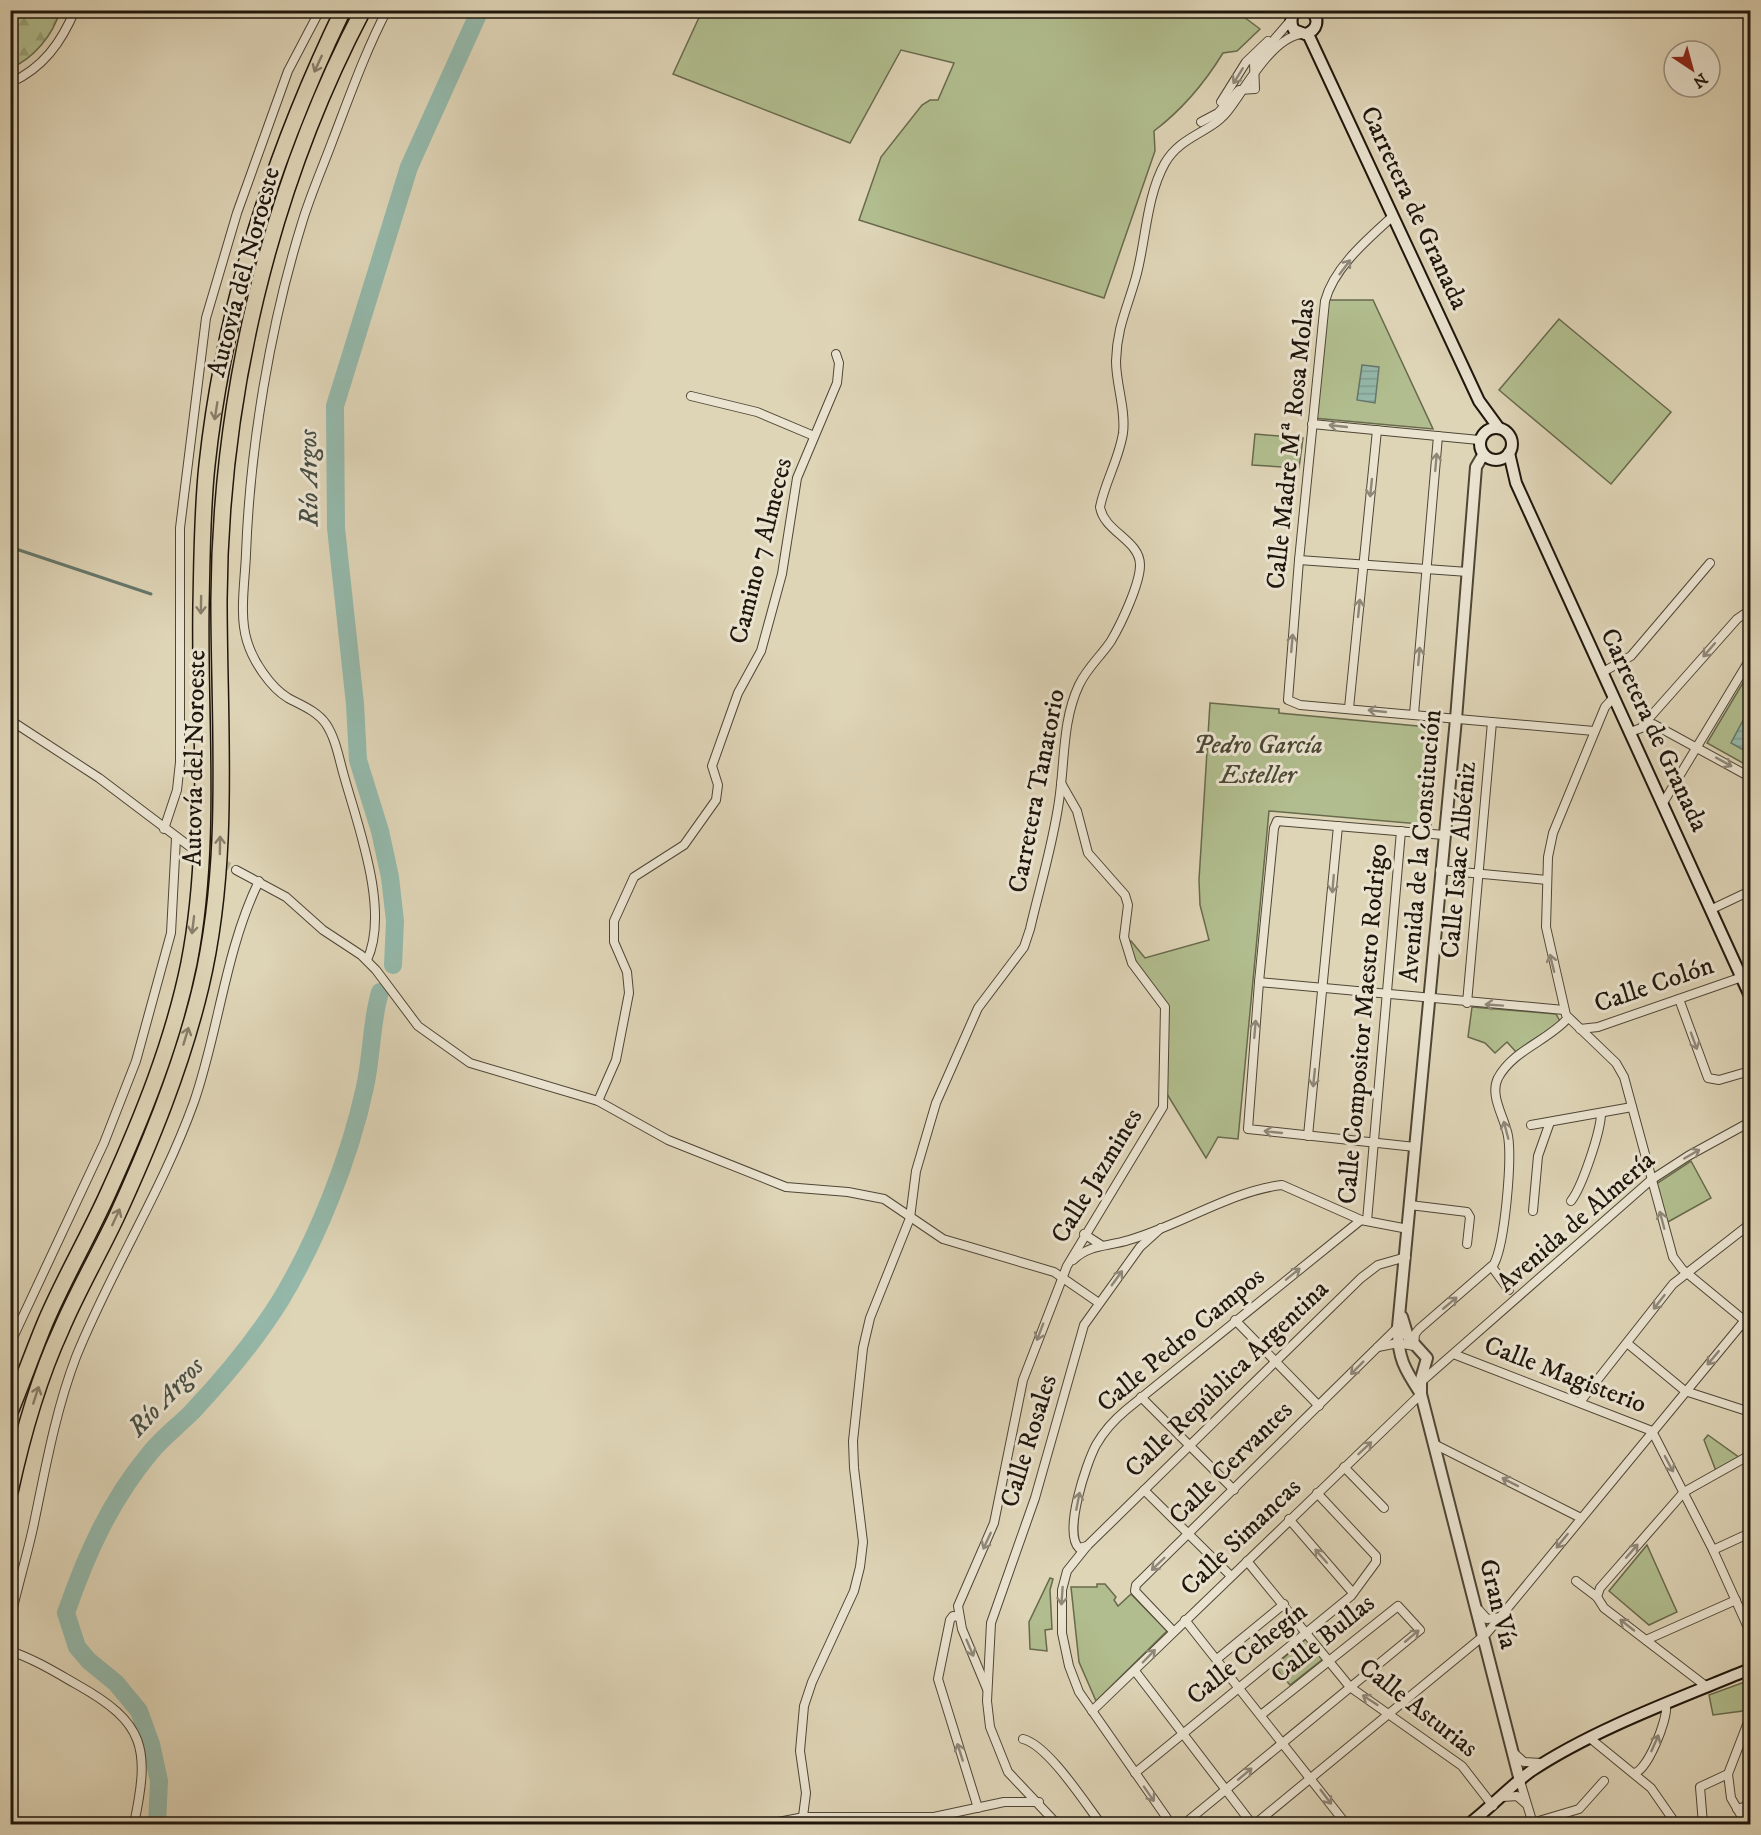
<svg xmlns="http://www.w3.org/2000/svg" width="1761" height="1835" viewBox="0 0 1761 1835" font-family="'IM FELL DW Pica',serif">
  <defs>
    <pattern id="forest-firs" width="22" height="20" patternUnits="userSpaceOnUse" patternTransform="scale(1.5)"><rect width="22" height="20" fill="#b1bd8e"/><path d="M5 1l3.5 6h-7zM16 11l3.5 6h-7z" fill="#98a279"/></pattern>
    <pattern id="water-rules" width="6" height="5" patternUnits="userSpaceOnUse" patternTransform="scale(1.5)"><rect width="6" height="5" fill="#94b8aa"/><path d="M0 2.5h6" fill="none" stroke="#7f9d91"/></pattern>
  </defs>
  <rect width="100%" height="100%" fill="#ded4b6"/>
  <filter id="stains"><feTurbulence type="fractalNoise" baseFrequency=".00333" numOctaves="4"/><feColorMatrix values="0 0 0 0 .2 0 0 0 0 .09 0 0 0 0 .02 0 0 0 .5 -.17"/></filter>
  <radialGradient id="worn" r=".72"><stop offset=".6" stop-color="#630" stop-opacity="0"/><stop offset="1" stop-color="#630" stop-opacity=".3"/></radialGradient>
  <!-- green -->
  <g fill="#b1bd8e" stroke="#686a4d" stroke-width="1.5">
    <path d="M 1236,11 L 1260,29 L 1237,51 L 1223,53 C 1204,84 1183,109 1154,131 L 1155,151 L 1104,298 L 859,220 L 881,157 L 922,105 L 930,100 L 938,100 L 954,63 L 901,50 L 850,143 L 673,74 L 702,11 Z"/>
    <polygon points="1325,300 1373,300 1433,429 1313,418"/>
    <polygon points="1559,319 1671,412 1611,484 1499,390"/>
    <polygon points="1255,434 1303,438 1299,468 1252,465"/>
    <polygon points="1750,671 1750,767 1707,743"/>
    <polygon points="1210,703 1279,709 1279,713 1439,728 1431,825 1269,811 1238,1139 1218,1137 1206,1158 1167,1094 1168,1012 1141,972 1128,945 1131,941 1145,958 1209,940 1200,905 1199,880"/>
    <polygon points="1472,1007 1556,1014 1561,1023 1517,1053 1507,1042 1495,1053 1485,1043 1468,1037"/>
    <polygon points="1691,1161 1711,1198 1666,1223 1656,1184"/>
    <polygon points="1708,1435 1740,1458 1716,1471 1704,1440"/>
    <polygon points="1647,1545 1677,1612 1649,1625 1609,1591"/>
    <polygon points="1050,1578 1053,1579 1050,1590 1052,1629 1045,1630 1047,1651 1030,1649 1029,1622"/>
    <polygon points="1097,1584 1105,1584 1116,1597 1114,1600 1118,1606 1131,1594 1167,1631 1096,1701 1079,1662 1071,1587 1097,1587"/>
    <polygon points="1306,1639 1323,1659 1290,1685 1274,1666"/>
    <polygon points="1750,1680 1750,1710 1713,1715 1709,1695"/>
  </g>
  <!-- forest -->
  <path fill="url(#forest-firs)" stroke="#686a4d" stroke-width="1.5" d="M 11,10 L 60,11 C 53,35 34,58 11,68 Z"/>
  <!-- water -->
  <g fill="url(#water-rules)" stroke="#65776b" stroke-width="1.5">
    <polygon points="1362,365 1379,367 1375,403 1357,400"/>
    <polygon points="1750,707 1750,745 1747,752 1731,743"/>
  </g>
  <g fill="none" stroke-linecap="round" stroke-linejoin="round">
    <!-- stream -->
    <polyline stroke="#65776b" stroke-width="3" points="10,547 151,594"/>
    <!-- river -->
    <g stroke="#94b8aa" stroke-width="18">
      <polyline points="393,965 395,921 390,877 380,831 358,760 355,704 336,528 335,406 409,167 480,10"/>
      <path d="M 157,1824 L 159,1781 L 151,1744 L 139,1711 L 116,1683 L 89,1661 L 77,1647 L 66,1613 C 86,1555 110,1501 150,1453 C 162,1438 178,1426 192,1412 C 224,1378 255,1341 280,1301 C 317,1240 350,1157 365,1087 C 372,1056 371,1022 380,992"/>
    </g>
    <!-- minor-tunnel -->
    <polyline stroke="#b8ae94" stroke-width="8" stroke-dasharray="8 4" stroke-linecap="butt" points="201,852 236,870"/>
    <!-- minor casing -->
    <g stroke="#4f4636" stroke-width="10">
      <g id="minor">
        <path d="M 10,83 C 43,68 61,43 75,10"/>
        <polyline points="1221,102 1246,62 1268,41"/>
        <polyline points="1201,122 1218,113 1239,90 1255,89 1254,63 1291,20"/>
        <path d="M 1393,216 C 1368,239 1334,267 1325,301 L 1299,560 L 1288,700 L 1300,705 L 1594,731"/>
        <polyline points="691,396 757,412 814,436"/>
        <polyline points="1312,424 1479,440"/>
        <polyline points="1299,560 1468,572"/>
        <polyline points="1603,672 1631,656 1710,563"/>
        <polyline points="1614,697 1605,707 1553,833 1548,857 1546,927 1566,1015 1616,1063 1624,1077 1673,1257 1682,1269 1750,1325"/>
        <polyline points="1349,708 1377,430"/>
        <polyline points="1414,714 1438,436"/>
        <polyline points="10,720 99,778 189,846"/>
        <polyline points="1643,725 1737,619 1750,610"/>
        <polyline points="1630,732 1653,724 1750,777"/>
        <polyline points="1663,803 1750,659"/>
        <polyline points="164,829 177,790 180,762 180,528 206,318 237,213 288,71 320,10"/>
        <polyline points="236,870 286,897 323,930 361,955 376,970 418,1026 470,1063 598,1101 668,1140 786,1187 848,1192 884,1199 943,1239 1054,1272 1099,1303"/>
        <polyline points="1440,870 1547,880"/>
        <polyline points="1712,909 1750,891"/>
        <path d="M 367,960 C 390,911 358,826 344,776 C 339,759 336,739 326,724 C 317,711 301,705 288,698 C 270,687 253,661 247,641 C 239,615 245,581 246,554 C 250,447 270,326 302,223 C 310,196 322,169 332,142 C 349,98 365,52 387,10"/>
        <polyline points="1259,982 1564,1010"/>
        <polyline points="1679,999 1708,1078 1719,1080 1750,1071"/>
        <polyline points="1467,1003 1492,722"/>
        <polyline points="1580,1029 1598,1027 1742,977"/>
        <polyline points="598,1101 616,1060 629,993 627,972 614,942 614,921 634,877 684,845 716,800 718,785 712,766 738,693 761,651 782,574 797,478 837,383 839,363 836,354"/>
        <polyline points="1531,1125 1632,1107"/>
        <polyline points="1308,1136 1338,826"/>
        <polyline points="1415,1147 1248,1129 1259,982 1274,828 1277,821 1444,835"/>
        <path d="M 1571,1201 C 1582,1187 1601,1131 1601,1113"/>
        <polyline points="1410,1205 1467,1212 1470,1217 1467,1244"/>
        <polyline points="1533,1211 1538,1156 1550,1122"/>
        <polyline points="1367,1221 1401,831"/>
        <polyline points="1084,1234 1101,1245"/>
        <path d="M 1073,1260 C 1090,1244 1107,1247 1129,1240 C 1179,1226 1231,1191 1282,1185 L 1361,1220 L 1408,1229"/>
        <polyline points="1492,1267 1509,1290"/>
        <polyline points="1235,1320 1319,1406"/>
        <polyline points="1627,1343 1685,1391 1750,1412"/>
        <polyline points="10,1344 104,1143 136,1061 171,933 176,838"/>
        <path d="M 1378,1347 L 1398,1343 L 1414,1346 L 1415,1334 L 1419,1329 L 1494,1264 C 1505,1243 1512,1160 1508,1136 C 1505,1118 1489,1096 1498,1078 C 1513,1050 1548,1041 1568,1018"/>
        <polyline points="1456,1355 1652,1431 1713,1550 1750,1632"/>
        <polyline points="1421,1382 1651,1180 1688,1156 1750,1122"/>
        <polyline points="1141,1397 1234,1490"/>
        <polyline points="1580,1402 1673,1284 1750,1224"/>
        <polyline points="1434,1444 1581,1518"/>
        <polyline points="1344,1467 1384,1508"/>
        <polyline points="1144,1490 1231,1576"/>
        <polyline points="1289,1519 1353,1593"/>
        <path d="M 1087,1546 L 1079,1548 C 1063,1533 1086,1464 1096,1445 C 1104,1431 1114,1420 1126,1410 L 1361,1220"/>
        <polyline points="1713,1550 1750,1533"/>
        <polyline points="1247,1561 1350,1687 1462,1766 1493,1806"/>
        <polyline points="1576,1581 1597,1597 1604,1608 1707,1687"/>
        <polyline points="1597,1597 1600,1588 1684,1492 1750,1455"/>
        <polyline points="1479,1610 1487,1619 1501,1617"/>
        <polyline points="959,1617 953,1616 950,1620 938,1679 978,1808"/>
        <path d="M 10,1620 C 17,1589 26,1559 33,1528 C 45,1471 55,1412 76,1357 C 111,1270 162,1191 194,1102 C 219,1030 225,951 259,881"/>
        <polyline points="1185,1620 1346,1824"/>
        <polyline points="1173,1631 1135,1591 1136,1585 1398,1327"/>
        <polyline points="1646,1640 1736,1600"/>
        <path d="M 10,1651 C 34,1659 55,1672 76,1684 C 146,1723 150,1748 134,1824"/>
        <polyline points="1217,1659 1284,1604"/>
        <polyline points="1135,1671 1252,1824"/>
        <polyline points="987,1689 962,1629 958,1606 994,1523 1023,1380 1067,1266 1163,1107 1165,1007 1132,963 1124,937 1128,905 1125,895 1088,853 1077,811 1061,783"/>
        <polyline points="1092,1711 1421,1394"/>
        <path d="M 1023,1739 C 1048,1745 1085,1803 1101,1824"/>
        <polyline points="1591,1739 1651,1788 1676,1824"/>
        <polyline points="1515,1754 1524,1762 1541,1763"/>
        <polyline points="1135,1773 1351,1596 1376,1562 1376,1556 1317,1493"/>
        <path d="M 1634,1773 C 1647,1772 1668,1719 1666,1706"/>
        <polyline points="1520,1781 1533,1824"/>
        <polyline points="1503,1797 1517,1796 1525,1803"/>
        <polyline points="1737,1809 1750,1805"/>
        <polyline points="1532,1823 1579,1809 1604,1781"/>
        <polyline points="768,1824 804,1817 934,1817 1004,1802 1039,1802"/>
        <path d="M 802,1824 L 806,1793 L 800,1751 L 804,1706 L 812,1682 L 854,1591 L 860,1567 L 863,1542 L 854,1468 L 853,1441 L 863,1348 L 870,1318 L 910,1218 L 916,1171 L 936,1103 L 978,1008 L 1024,947 L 1030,929 C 1040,886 1053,844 1059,801 C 1065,762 1062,721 1079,685 C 1087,668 1101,656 1111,641 C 1121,624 1140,584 1140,565 C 1140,540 1104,532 1100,507 C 1105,482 1119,459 1123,433 C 1126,409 1116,385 1116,361 C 1117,327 1127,309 1136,277 C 1146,241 1146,197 1165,163 C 1182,134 1213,133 1230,108 C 1246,87 1272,38 1301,34"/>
        <polyline points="1057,1824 1008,1772 990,1727 987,1701 991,1623 1035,1498 1084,1325 1140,1247 1161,1228"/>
        <polyline points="1171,1824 1079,1692 1069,1666 1062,1633 1062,1590 1067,1571 1087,1546 1361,1278 1378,1265 1406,1257"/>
        <polyline points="1184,1824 1420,1630 1398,1606 1261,1715"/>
        <polyline points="1255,1824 1487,1633 1750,1314"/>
        <polyline points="1703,1824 1700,1787 1728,1774"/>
        <polyline points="1746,1824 1731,1798 1728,1774 1750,1717"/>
      </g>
    </g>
    <!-- tertiary casing -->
    <g stroke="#4f4636" stroke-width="14">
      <g id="tertiary">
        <polyline points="1402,1317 1408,1337 1427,1358 1421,1379 1421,1394 1520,1781"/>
        <path d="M 1421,1394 C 1405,1370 1397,1357 1398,1327 L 1456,719 L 1476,467 L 1483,455"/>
      </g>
    </g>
    <!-- secondary casing -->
    <g stroke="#1f160c" stroke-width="14">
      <g id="secondary">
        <path d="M 1297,10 C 1290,16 1290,23 1294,30 L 1305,34 C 1317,31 1321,19 1310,10"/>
        <polyline points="1308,34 1479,401 1498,427"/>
        <circle cx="1496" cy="444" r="16"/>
        <polyline points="1509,453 1516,483 1750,996"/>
        <path d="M 1469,1824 C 1490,1808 1509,1787 1531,1771 C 1594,1729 1680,1698 1750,1669"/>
      </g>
    </g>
    <!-- motorway casing -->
    <g stroke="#1f160c" stroke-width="18">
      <g id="motorway">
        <path d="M 10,1412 C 22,1383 33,1352 45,1323 C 64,1278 89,1236 109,1191 C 142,1118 173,1042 189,963 C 212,845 199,724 201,605 C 202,559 202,511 207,465 C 224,307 274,153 343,10"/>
        <path d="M 10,1492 C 22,1437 37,1382 61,1330 C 77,1292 98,1256 116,1218 C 150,1144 182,1066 201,986 C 231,859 219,729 219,600 C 220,399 269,189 363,10"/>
      </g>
    </g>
    <!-- minor -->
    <use href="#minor" stroke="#eae3d0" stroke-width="8"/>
    <!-- tertiary -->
    <use href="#tertiary" stroke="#eae3d0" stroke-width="10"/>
    <!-- secondary -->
    <use href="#secondary" stroke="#eae3d0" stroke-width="10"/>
    <!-- motorway -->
    <use href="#motorway" stroke="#ded4b6" stroke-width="15"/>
  </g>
  <!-- one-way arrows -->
  <defs><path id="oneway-shaft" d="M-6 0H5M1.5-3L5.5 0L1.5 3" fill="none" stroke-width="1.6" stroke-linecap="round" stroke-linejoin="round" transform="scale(1.5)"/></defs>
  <g stroke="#887e6a">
    <use href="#oneway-shaft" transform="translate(318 64) rotate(115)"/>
    <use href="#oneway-shaft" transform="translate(216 411) rotate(99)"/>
    <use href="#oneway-shaft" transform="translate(201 605) rotate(91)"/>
    <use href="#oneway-shaft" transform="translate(220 845) rotate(-89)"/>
    <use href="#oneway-shaft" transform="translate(193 925) rotate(97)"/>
    <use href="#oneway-shaft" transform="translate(186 1036) rotate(-73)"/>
    <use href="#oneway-shaft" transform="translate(116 1217) rotate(-65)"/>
    <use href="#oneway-shaft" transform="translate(36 1395) rotate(-72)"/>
  </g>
  <g stroke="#8f8778">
    <use href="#oneway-shaft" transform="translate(1238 76) rotate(122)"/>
    <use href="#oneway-shaft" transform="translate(1345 267) rotate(-53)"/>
    <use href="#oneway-shaft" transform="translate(1338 426) rotate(-174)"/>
    <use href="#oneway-shaft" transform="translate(1436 462) rotate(-85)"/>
    <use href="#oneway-shaft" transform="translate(1371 488) rotate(96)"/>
    <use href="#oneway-shaft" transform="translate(1359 608) rotate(-84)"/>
    <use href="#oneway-shaft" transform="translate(1292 643) rotate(-85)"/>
    <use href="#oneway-shaft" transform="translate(1709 650) rotate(131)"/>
    <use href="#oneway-shaft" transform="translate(1419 656) rotate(-85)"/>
    <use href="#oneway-shaft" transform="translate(1377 711) rotate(-174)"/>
    <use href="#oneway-shaft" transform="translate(1724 762) rotate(29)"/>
    <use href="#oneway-shaft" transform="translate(1333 884) rotate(95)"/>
    <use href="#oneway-shaft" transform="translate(1552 963) rotate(-104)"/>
    <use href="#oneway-shaft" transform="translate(1494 1005) rotate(-176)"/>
    <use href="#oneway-shaft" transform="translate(1255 1029) rotate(-85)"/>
    <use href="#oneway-shaft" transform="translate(1694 1041) rotate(70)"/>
    <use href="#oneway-shaft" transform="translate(1314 1078) rotate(96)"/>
    <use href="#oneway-shaft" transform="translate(1506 1130) rotate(-105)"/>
    <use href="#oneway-shaft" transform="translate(1273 1132) rotate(-174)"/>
    <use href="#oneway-shaft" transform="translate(1692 1154) rotate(-30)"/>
    <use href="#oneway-shaft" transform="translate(1662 1220) rotate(-105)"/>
    <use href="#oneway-shaft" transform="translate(1293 1274) rotate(-39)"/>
    <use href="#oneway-shaft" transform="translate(1117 1278) rotate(-54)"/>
    <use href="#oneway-shaft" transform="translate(1659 1302) rotate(128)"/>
    <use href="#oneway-shaft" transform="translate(1450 1303) rotate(-40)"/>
    <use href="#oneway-shaft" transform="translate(1040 1332) rotate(111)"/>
    <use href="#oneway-shaft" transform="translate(1713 1358) rotate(130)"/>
    <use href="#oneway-shaft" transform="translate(1357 1368) rotate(135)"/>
    <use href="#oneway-shaft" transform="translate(1365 1448) rotate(-43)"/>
    <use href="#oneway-shaft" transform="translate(1669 1464) rotate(62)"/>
    <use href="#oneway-shaft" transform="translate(1510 1482) rotate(-153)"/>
    <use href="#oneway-shaft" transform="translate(1078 1501) rotate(-79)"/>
    <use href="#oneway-shaft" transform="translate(987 1541) rotate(115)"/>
    <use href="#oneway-shaft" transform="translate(1562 1541) rotate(129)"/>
    <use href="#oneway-shaft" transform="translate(1632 1551) rotate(-49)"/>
    <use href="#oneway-shaft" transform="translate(1321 1556) rotate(-131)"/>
    <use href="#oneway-shaft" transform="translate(1158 1564) rotate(136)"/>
    <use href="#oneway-shaft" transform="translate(1062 1596) rotate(94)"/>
    <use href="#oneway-shaft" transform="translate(1627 1625) rotate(-142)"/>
    <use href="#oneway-shaft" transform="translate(1412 1636) rotate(-40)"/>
    <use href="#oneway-shaft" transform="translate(970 1648) rotate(67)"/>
    <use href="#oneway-shaft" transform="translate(1149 1656) rotate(-46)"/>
    <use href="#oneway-shaft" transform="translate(1370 1700) rotate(-147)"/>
    <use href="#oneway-shaft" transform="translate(1655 1743) rotate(-66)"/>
    <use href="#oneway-shaft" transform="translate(960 1752) rotate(-108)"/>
    <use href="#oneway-shaft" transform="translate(1245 1774) rotate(-40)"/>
    <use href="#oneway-shaft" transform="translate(1149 1794) rotate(55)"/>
    <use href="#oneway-shaft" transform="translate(1326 1797) rotate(53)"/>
  </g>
  <g text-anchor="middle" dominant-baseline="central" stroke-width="6" stroke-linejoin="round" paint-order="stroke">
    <!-- street labels -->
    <g font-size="26" fill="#1f160c" stroke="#eae3d0">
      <text transform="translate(1414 208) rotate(65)">Carretera de Granada</text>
      <text transform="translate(244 272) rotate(-75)">Autovía del Noroeste</text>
      <text transform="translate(1291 444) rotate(-84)">Calle Madre Mª Rosa Molas</text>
      <text transform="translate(761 551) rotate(-76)">Camino 7 Almeces</text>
      <text transform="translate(1654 730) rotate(65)">Carretera de Granada</text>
      <text transform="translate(195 758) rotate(-89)">Autovía del Noroeste</text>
      <text transform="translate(1037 791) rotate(-79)">Carretera Tanatorio</text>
      <text transform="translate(1421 846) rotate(-85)">Avenida de la Constitución</text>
      <text transform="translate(1459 860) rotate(-85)">Calle Isaac Albéniz</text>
      <text transform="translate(1654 985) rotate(-19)">Calle Colón</text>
      <text transform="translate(1363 1024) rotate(-85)">Calle Compositor Maestro Rodrigo</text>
      <text transform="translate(1097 1176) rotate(-59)">Calle Jazmines</text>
      <text transform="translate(1576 1222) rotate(-41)">Avenida de Almería</text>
      <text transform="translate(1181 1340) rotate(-40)">Calle Pedro Campos</text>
      <text transform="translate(1565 1375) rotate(21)">Calle Magisterio</text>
      <text transform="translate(1227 1379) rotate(-44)">Calle República Argentina</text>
      <text transform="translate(1029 1441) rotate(-73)">Calle Rosales</text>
      <text transform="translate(1231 1463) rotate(-45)">Calle Cervantes</text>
      <text transform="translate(1241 1537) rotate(-44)">Calle Simancas</text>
      <text transform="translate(1498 1604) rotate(76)">Gran Vía</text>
      <text transform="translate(1323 1639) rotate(-39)">Calle Bullas</text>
      <text transform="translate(1247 1654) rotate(-39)">Calle Cehegín</text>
      <text transform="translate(1418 1708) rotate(38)">Calle Asturias</text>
    </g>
    <!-- park labels -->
    <g font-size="26" font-style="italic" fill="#4b4833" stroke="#eae3d0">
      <text x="1258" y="745">Pedro García<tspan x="1258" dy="30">Esteller</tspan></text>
    </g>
    <!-- water labels -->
    <g font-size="27" font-style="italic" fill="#484f43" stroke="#eae3d0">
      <text transform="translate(309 478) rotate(-91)">Río Argos</text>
      <text transform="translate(166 1397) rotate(-47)">Río Argos</text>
    </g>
  </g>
  <!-- margin -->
  <rect width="1761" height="1835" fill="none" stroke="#ded4b6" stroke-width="36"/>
  <rect x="12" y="12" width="1737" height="1811" fill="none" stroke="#1f160c" stroke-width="3"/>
  <rect x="18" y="18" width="1725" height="1799" fill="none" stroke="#1f160c" stroke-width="1.5"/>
  <!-- north arrow -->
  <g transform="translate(1692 69) rotate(144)"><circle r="28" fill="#eae3d0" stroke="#999182" stroke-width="1.5"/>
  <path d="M0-4.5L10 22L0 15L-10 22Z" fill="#8f2418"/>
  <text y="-9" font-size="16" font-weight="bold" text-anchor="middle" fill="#1f160c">N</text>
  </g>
  <rect width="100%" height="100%" filter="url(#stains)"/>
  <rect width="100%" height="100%" fill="url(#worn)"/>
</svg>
